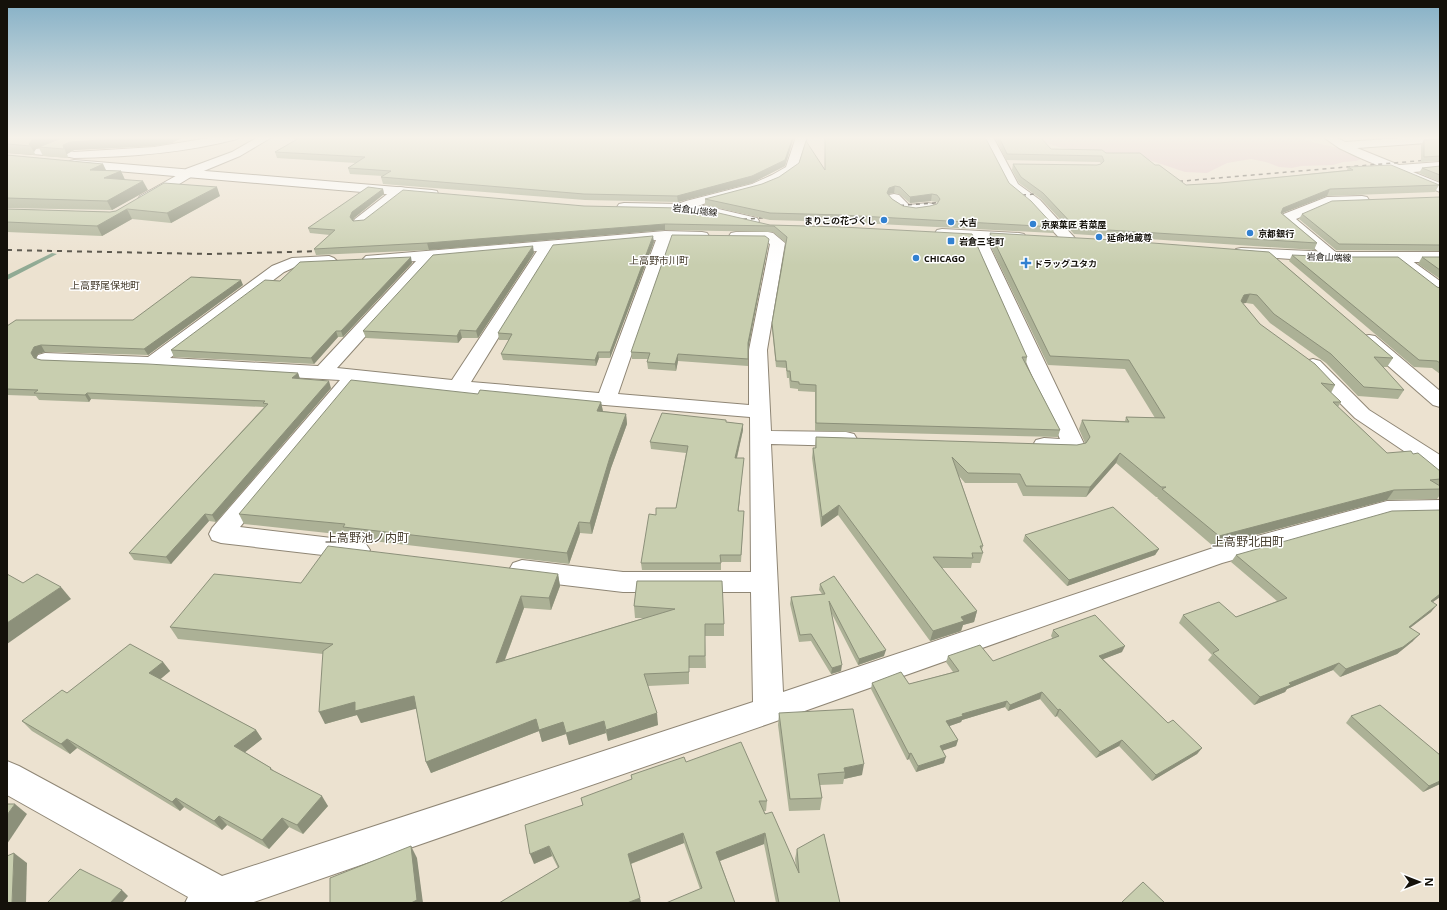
<svg xmlns="http://www.w3.org/2000/svg" width="1447" height="910" viewBox="0 0 1447 910" font-family="'Open Sans','Noto Sans JP',sans-serif">
  <rect width="100%" height="100%" fill="#ece2d0"/>
  <!-- green -->
  <polygon fill="#e2c6c7" points="1028,137 1298,137 1308,141 1343,149 1361,159 1356,161 1343,162 1333,165 1301,166 1292,168 1279,167 1266,162 1251,159 1227,163 1207,173 1185,172 1149,160 1062,148"/>
  <g fill="none" stroke-linecap="round" stroke-linejoin="round">
    <!-- stream -->
    <polygon fill="#90aa94" fill-rule="evenodd" points="52,253 57,254 7,280 7,275"/>
    <!-- minor casing -->
    <g stroke="#8f8675" stroke-width="2">
      <g id="minor">
        <polygon points="796,137 807,137 797,169 778,182 761,189 706,203 685,211 675,211 673,208 675,205 686,201 752,184 772,175 786,167"/>
        <polygon points="982,137 993,137 1018,184 1040,200 1074,237 1076,240 1074,243 1069,244 1064,243 1030,206 1009,189"/>
        <polygon points="1323,137 1336,137 1345,142 1416,137 1440,137 1440,142 1357,148 1399,165 1440,162 1440,170 1413,172 1440,183 1440,192 1358,157 1339,148"/>
        <polygon points="190,168 194,169 196,172 194,175 150,202 140,202 138,199 140,196"/>
        <polygon points="400,187 405,188 406,191 405,194 365,225 360,226 355,225 353,222 355,219 395,188"/>
        <path d="M 894,194 L 899,195 L 909,205 L 928,203 L 933,204 L 935,207 L 933,210 C 913,215 900,216 887,198 L 889,195 Z"/>
        <polygon points="1362,196 1367,197 1369,200 1367,203 1329,205 1296,219 1338,254 1341,257 1338,260 1333,262 1328,260 1279,218 1281,215 1327,197"/>
        <path d="M 665,231 L 702,232 L 707,233 L 709,236 L 707,239 L 702,240 L 671,239 L 618,394 L 749,405 L 749,350 L 770,244 C 759,236 744,242 731,239 L 729,236 L 731,233 L 736,232 L 768,232 L 773,233 L 785,243 L 767,350 L 771,431 L 846,432 L 854,434 L 857,439 L 854,444 L 846,446 L 771,444 L 783,692 L 1216,547 L 1387,501 L 1440,500 L 1440,516 L 1387,517 L 1222,563 L 768,724 L 251,903 L 185,903 L 188,897 L 7,795 L 7,761 L 19,766 L 222,876 L 753,702 L 751,592 L 623,592 L 522,580 L 513,577 L 509,570 L 513,563 L 522,560 L 623,572 L 751,572 L 750,417 L 458,393 L 359,382 L 240,527 L 357,541 L 366,544 L 370,550 L 366,556 L 357,559 L 221,543 L 212,540 L 209,534 L 212,528 L 340,380 L 152,369 L 45,365 L 38,363 L 36,359 L 38,355 L 45,353 L 148,357 L 272,266 L 292,258 L 329,256 L 334,258 L 337,261 L 334,264 L 295,267 L 284,272 L 170,358 L 318,366 L 416,261 L 371,264 L 366,262 L 363,259 L 366,256 ZM 656,240 L 599,393 L 471,382 L 553,249 ZM 537,251 L 452,380 L 337,368 L 434,260 Z"/>
        <path d="M 977,231 L 982,232 L 984,235 L 1085,446 L 1082,451 C 1068,454 1050,453 1036,450 L 1033,445 L 1036,440 L 1044,438 L 1060,439 L 970,235 L 972,232 Z"/>
        <polygon points="1399,253 1404,255 1440,281 1440,294 1434,292 1394,261 1391,258 1394,255"/>
        <polygon points="1369,335 1375,336 1440,391 1440,407 1433,405 1363,344 1360,340 1363,336"/>
        <polygon points="1313,359 1320,361 1369,410 1440,455 1440,472 1432,470 1355,418 1306,369 1304,365 1306,361"/>
      </g>
    </g>
    <!-- tertiary casing -->
    <g stroke="#8f8675" stroke-width="2">
      <g id="tertiary">
        <path d="M 215,137 L 238,137 L 237,139 C 184,153 129,157 74,158 L 70,157 L 68,155 L 70,153 L 74,152 L 154,147 Z"/>
        <polygon points="258,137 272,137 240,156 194,175 186,175 184,172 186,169 232,152"/>
      </g>
    </g>
    <!-- secondary casing -->
    <g stroke="#8f8675" stroke-width="2">
      <g id="secondary">
        <polygon points="7,146 70,151 74,152 76,154 74,156 70,157 7,152"/>
        <polygon points="74,160 432,190 437,191 438,194 437,197 432,198 70,167 68,164 70,161"/>
        <polygon points="624,203 680,204 710,207 757,218 759,221 757,224 752,225 710,215 680,212 619,210 617,207 619,204"/>
        <polygon points="942,229 1019,233 1024,234 1026,237 1024,240 1019,241 937,236 935,233 937,230"/>
        <polygon points="1241,248 1333,252 1440,252 1440,262 1333,262 1236,255 1234,252 1236,249"/>
      </g>
    </g>
    <!-- minor -->
    <use href="#minor" fill="#fff" fill-rule="evenodd"/>
    <!-- tertiary -->
    <use href="#tertiary" fill="#fff" fill-rule="evenodd"/>
    <!-- secondary -->
    <use href="#secondary" fill="#fff" fill-rule="evenodd"/>
    <!-- rail-far1 -->
    <g stroke="#4c483e" stroke-width="1.5" stroke-dasharray="4 4" stroke-linecap="butt">
      <polyline points="1171,182 1440,159"/>
      <polyline points="1014,196 1045,193"/>
      <polyline points="892,206 948,202"/>
      <polyline points="735,220 772,217"/>
    </g>
    <!-- rail -->
    <polyline stroke="#4c483e" stroke-width="2" stroke-dasharray="5 5" stroke-linecap="butt" points="7,250 210,254 326,251"/>
  </g>
  <!-- wall -->
  <g fill="#acb196" fill-rule="evenodd">
    <polygon points="7,137 63,137 50,143 64,137 183,137 172,143 154,146 74,150 67,154 68,158 43,156 39,148 36,149 34,152 36,155 7,153"/>
    <polygon points="294,137 794,137 785,166 752,183 678,202 585,200 383,184 381,177 383,176 350,174 348,168 356,163 277,158 275,152 295,141"/>
    <path d="M 825,137 L 985,137 L 1009,183 L 1055,227 L 1053,233 L 841,222 L 770,220 L 705,205 L 705,199 L 825,170 ZM 894,193 L 899,194 L 910,203 L 931,201 L 936,202 L 938,203 L 930,206 L 916,208 L 903,206 L 892,199 L 888,194 Z"/>
    <polygon points="995,137 1040,137 1051,149 1106,153 1155,165 1186,185 1220,183 1347,170 1348,167 1439,185 1435,192 1327,196 1282,213 1317,243 1314,250 1074,234 1041,199 1019,183 1012,170 1013,164 1097,165 1101,164 1100,162 1006,160"/>
    <polygon points="1440,139 1440,161 1421,162 1421,145 1424,140"/>
    <polygon points="7,155 103,164 106,170 121,171 125,180 148,190 112,210 7,208"/>
    <polygon points="1440,166 1440,182 1419,173 1422,168"/>
    <polygon points="383,189 384,194 354,218 353,221 770,225 842,227 1027,357 1026,364 1060,430 1058,437 815,431 815,392 798,391 798,389 790,388 789,378 787,378 786,368 776,367 772,329 772,323 786,243 773,232 665,230 429,250 316,255 314,249 330,235 310,233 308,228"/>
    <polygon points="220,196 171,223 132,219 102,236 7,232 7,209 110,212"/>
    <polygon points="1440,197 1440,251 1336,250 1299,219 1302,214"/>
    <polygon points="990,233 1269,252 1393,358 1387,367 1382,367 1404,390 1398,399 1358,396 1326,363 1270,323 1253,304 1246,303 1242,303 1260,324 1335,385 1331,393 1341,402 1338,407 1387,453 1440,471 1440,495 1437,499 1387,500 1213,546 1157,498 1158,497 1156,497 1116,463 1086,497 1023,496 1017,483 965,483 959,476 983,546 982,550 983,553 980,563 972,563 971,568 941,568 977,611 974,622 963,625 961,631 930,641 838,515 821,527 812,458 813,448 815,448 816,437 1077,445 1085,443 1079,429 1082,420 1125,421 1126,417 1155,418 1125,369 1048,365 988,241"/>
    <polygon points="654,242 610,358 599,358 596,366 503,360 501,354 509,340 499,340 498,333"/>
    <polygon points="768,245 748,349 748,366 678,361 676,371 648,369 647,362 648,359 632,359 631,352"/>
    <polygon points="534,253 478,338 462,338 458,343 366,338 363,331"/>
    <polygon points="1292,255 1440,288 1440,374 1432,368 1414,367 1289,261"/>
    <polygon points="1422,257 1440,257 1440,279 1418,264"/>
    <polygon points="412,263 343,337 338,337 314,364 174,357 171,350 280,281"/>
    <polygon points="243,285 148,355 45,352 38,354 35,359 41,360 298,373 300,379 331,388 216,522 209,521 171,564 134,560 129,553 264,407 91,399 89,402 39,400 36,396 7,395 7,326 133,320"/>
    <polygon points="478,394 601,402 603,411 626,414 627,424 611,468 592,534 580,533 569,564 347,538 346,535 244,524 239,514"/>
    <polygon points="726,422 743,424 743,430 737,458 743,465 738,511 744,511 741,562 721,562 721,570 642,570 641,563 656,515 676,508 686,453 651,449 650,442"/>
    <polygon points="1440,510 1440,597 1433,602 1431,612 1410,628 1413,641 1397,654 1340,677 1333,670 1287,689 1285,692 1254,705 1208,660 1212,655 1179,623 1183,615 1236,617 1277,601 1231,562 1236,555"/>
    <polygon points="1025,535 1159,549 1155,555 1067,586 1023,541"/>
    <polygon points="558,574 560,586 551,610 524,608 505,660 644,618 635,618 634,606 637,581 724,624 724,636 705,636 706,668 689,668 689,684 648,686 658,725 608,741 606,733 569,745 566,734 542,742 539,731 431,773 426,762 416,708 361,723 357,715 325,724 323,654 178,639 170,627 301,583"/>
    <polygon points="820,584 884,656 858,665 832,614 841,671 831,674 811,641 799,642 790,604 791,597 822,594 819,590"/>
    <polygon points="1053,630 1122,652 1103,659 1168,723 1202,748 1197,754 1152,781 1119,746 1096,758 1057,716 1055,717 1040,699 1008,711 1005,707 962,720 961,722 949,726 958,740 956,746 942,751 944,763 916,772 909,759 907,760 871,689 872,683 909,684 953,672 946,662 948,656 993,661 1053,639 1051,636"/>
    <polygon points="163,662 170,671 160,679 256,730 262,739 245,752 271,768 274,771 328,806 303,834 289,827 269,849 227,825 222,830 184,807 180,811 77,748 70,754 32,731 22,721 67,693"/>
    <polygon points="779,713 862,775 844,779 843,784 820,785 822,798 820,810 789,811 778,725"/>
    <polygon points="1351,716 1440,755 1440,784 1423,792 1346,723"/>
    <polygon points="686,762 767,801 766,811 764,811 796,867 795,859 797,849 840,903 776,903 764,844 720,861 735,903 700,889 684,843 631,864 641,903 499,903 558,868 552,856 534,864 582,805 632,779 631,775"/>
  </g>
  <!-- shaded-wall -->
  <g fill="#8c907a">
    <polygon points="39,137 63,137 40,147 39,147 39,148 36,149 34,152 29,144 32,140"/>
    <polygon points="147,137 183,137 172,143 154,146 74,150 67,154 68,158 63,145 70,142"/>
    <polygon points="793,137 794,137 785,166 752,183 678,202 677,196"/>
    <polygon points="103,164 107,173 90,170"/>
    <polygon points="121,171 125,180 104,178"/>
    <polygon points="143,181 148,190 112,210 107,201"/>
    <polygon points="895,186 894,193 888,194 887,193 889,188"/>
    <polygon points="217,187 220,196 171,223 167,213"/>
    <polygon points="383,189 384,194 354,218 352,223 350,217 352,212"/>
    <polygon points="1330,189 1327,196 1280,214 1283,208"/>
    <polygon points="932,194 931,201 910,203 910,197"/>
    <polygon points="127,209 132,219 102,236 97,226"/>
    <polygon points="665,224 665,230 429,250 427,243"/>
    <polygon points="653,236 654,242 610,358 610,352"/>
    <polygon points="769,239 768,245 748,350 748,343"/>
    <polygon points="533,246 534,253 478,338 476,331"/>
    <polygon points="411,257 412,263 343,337 341,331"/>
    <polygon points="241,280 243,285 148,355 144,349"/>
    <polygon points="1250,294 1246,303 1240,304 1244,295"/>
    <polygon points="460,330 462,338 458,343 457,336"/>
    <polygon points="336,331 338,337 314,364 311,358"/>
    <polygon points="41,345 45,352 38,354 35,360 31,353 34,347"/>
    <polygon points="598,352 599,358 596,366 595,360"/>
    <polygon points="678,354 678,361 676,371 675,364"/>
    <polygon points="298,373 300,379 292,378"/>
    <polygon points="329,381 331,388 216,522 212,515"/>
    <polygon points="87,393 91,399 89,402 85,395"/>
    <polygon points="601,402 603,412 597,411"/>
    <polygon points="626,414 627,424 611,468 592,534 590,523 610,457"/>
    <polygon points="743,424 743,430 735,465 735,458"/>
    <polygon points="1120,453 1116,463 1086,497 1090,487"/>
    <polygon points="744,458 743,465 738,518 738,511"/>
    <polygon points="1394,490 1387,500 1213,546 1219,536"/>
    <polygon points="839,505 838,515 821,527 822,517"/>
    <polygon points="205,514 209,521 171,564 166,557"/>
    <polygon points="579,522 580,533 569,564 567,553"/>
    <polygon points="1159,549 1155,555 1067,586 1069,580"/>
    <polygon points="558,574 560,586 551,610 549,598"/>
    <polygon points="61,587 71,599 7,644 7,623"/>
    <polygon points="1440,594 1440,597 1424,608 1431,601"/>
    <polygon points="521,596 524,608 499,675 496,663"/>
    <polygon points="1437,605 1431,612 1402,634 1409,627"/>
    <polygon points="977,611 974,622 963,625 961,631 930,641 933,631 961,617"/>
    <polygon points="1420,634 1413,641 1397,654 1340,677 1346,669"/>
    <polygon points="1125,646 1122,652 1096,662 1099,656"/>
    <polygon points="886,650 884,656 858,665 859,659"/>
    <polygon points="163,662 170,671 156,683 149,673"/>
    <polygon points="1339,663 1333,670 1287,689 1285,692 1254,705 1260,697 1289,683"/>
    <polygon points="842,665 841,671 831,674 832,668"/>
    <polygon points="1042,692 1040,699 1008,711 1010,705"/>
    <polygon points="414,696 419,708 361,723 357,715 325,724 319,712 355,702"/>
    <polygon points="1007,701 1005,707 962,720 961,722 944,728 946,721 962,714"/>
    <polygon points="1060,709 1057,716 1055,717 1058,710"/>
    <polygon points="657,713 658,725 608,741 606,730"/>
    <polygon points="536,719 563,722 566,734 542,742 539,731 431,773 426,762"/>
    <polygon points="604,721 606,733 569,745 566,733"/>
    <polygon points="256,730 262,739 240,756 234,746"/>
    <polygon points="67,739 77,748 70,754 61,744"/>
    <polygon points="958,740 956,746 938,752 940,746"/>
    <polygon points="1122,740 1119,746 1096,758 1100,752"/>
    <polygon points="1202,748 1197,754 1152,781 1156,775"/>
    <polygon points="911,753 909,759 907,760 909,754"/>
    <polygon points="946,757 944,763 916,772 918,766"/>
    <polygon points="864,764 862,775 844,779 845,772 844,768"/>
    <polygon points="1440,781 1440,784 1423,792 1429,786"/>
    <polygon points="322,796 328,806 303,834 297,825"/>
    <polygon points="176,798 184,807 180,811 172,802"/>
    <polygon points="15,804 27,814 7,844 7,815"/>
    <polygon points="219,816 227,825 222,830 214,821"/>
    <polygon points="282,818 289,827 269,849 262,840"/>
    <polygon points="683,833 684,843 630,864 628,854"/>
    <polygon points="765,833 764,844 717,862 716,852"/>
    <polygon points="411,846 417,858 423,903 411,903"/>
    <polygon points="549,846 552,856 534,864 530,854"/>
    <polygon points="14,853 27,863 26,903 12,903"/>
    <polygon points="122,890 128,896 122,903 110,903"/>
    <polygon points="640,898 641,903 627,903"/>
  </g>
  <!-- building -->
  <g fill="#c8ceaf" stroke="#8c907a" fill-rule="evenodd">
    <polygon points="7,137 39,137 32,140 29,144 31,146 7,144"/>
    <polygon points="64,137 147,137 70,142 63,145 64,149 39,147"/>
    <polygon points="301,137 793,137 785,160 752,176 677,196 584,194 381,177 391,171 348,168 365,157 275,152"/>
    <path d="M 825,137 L 985,137 L 1009,183 L 1031,201 L 1055,227 L 842,215 L 770,213 L 705,199 L 762,184 L 779,177 L 799,163 L 806,141 L 825,170 ZM 895,186 L 900,187 L 910,197 L 932,194 L 937,195 L 940,199 L 937,204 L 930,206 L 916,208 L 903,206 L 892,199 L 887,193 L 889,188 Z"/>
    <polygon points="999,137 1040,137 1051,149 1102,150 1106,153 1140,153 1155,165 1159,165 1186,185 1220,183 1353,170 1348,167 1391,165 1439,185 1330,189 1283,208 1281,213 1317,243 1076,228 1043,193 1021,177 1013,164 1097,165 1101,164 1104,161 1102,156 1007,154"/>
    <polygon points="1440,139 1440,156 1424,157 1424,140"/>
    <polygon points="7,155 103,164 90,170 121,171 104,178 143,181 107,201 7,198"/>
    <polygon points="1440,166 1440,175 1422,168"/>
    <polygon points="164,183 217,187 167,213 127,209 97,226 7,222 7,209 110,212 116,211"/>
    <polygon points="368,187 383,189 352,212 350,217 353,221 364,220 403,190 584,206 680,208 710,211 770,225 842,227 972,234 1027,357 1022,357 1060,430 816,423 816,385 799,384 799,382 791,381 790,371 787,371 786,361 776,361 772,323 787,237 774,226 665,224 427,243 314,249 335,230 308,228"/>
    <polygon points="1440,197 1440,245 1339,244 1302,214 1332,201"/>
    <polygon points="990,233 1114,240 1269,252 1393,358 1374,357 1404,390 1364,387 1331,354 1274,314 1257,295 1250,294 1244,295 1241,301 1260,324 1315,364 1335,385 1321,383 1341,402 1333,402 1387,453 1411,451 1413,454 1418,453 1440,471 1440,479 1430,480 1440,486 1440,489 1394,490 1219,536 1162,489 1166,487 1161,487 1120,453 1090,487 1026,486 1020,474 968,473 952,457 983,546 980,546 983,553 972,553 973,558 933,557 977,611 961,617 964,621 933,631 839,505 822,517 813,448 816,448 816,437 1077,445 1086,443 1090,437 1082,420 1129,422 1126,417 1165,418 1129,360 1050,356"/>
    <polygon points="672,235 765,236 769,239 748,343 748,359 678,354 675,364 647,362 650,353 631,352"/>
    <polygon points="653,236 610,352 598,352 595,360 501,354 512,334 498,333 553,245"/>
    <polygon points="533,246 476,331 460,330 457,336 363,331 433,255"/>
    <polygon points="1292,255 1336,257 1398,257 1437,287 1440,288 1440,363 1437,361 1419,360"/>
    <polygon points="411,257 341,331 336,331 311,358 171,350 265,280 280,281 300,262"/>
    <polygon points="1422,257 1440,257 1440,270"/>
    <polygon points="191,277 241,280 144,349 41,345 34,347 31,353 34,358 41,360 148,364 298,373 292,378 329,381 212,515 205,514 166,557 129,553 268,404 263,403 265,401 87,393 85,395 34,393 38,390 7,389 7,326 16,320 133,320"/>
    <polygon points="351,380 478,394 480,390 601,402 597,411 626,414 610,457 590,523 579,522 567,553 343,527 345,524 239,514"/>
    <polygon points="662,413 726,420 726,422 743,424 735,458 744,458 738,511 744,511 741,555 720,555 721,563 641,563 649,514 656,515 656,508 676,508 688,446 650,442"/>
    <polygon points="1113,507 1159,549 1069,580 1025,535"/>
    <polygon points="1440,510 1440,594 1431,601 1437,605 1409,627 1420,634 1403,647 1346,669 1339,663 1289,683 1291,685 1260,697 1213,653 1219,650 1183,615 1219,602 1236,617 1287,598 1236,555 1392,511"/>
    <polygon points="328,546 558,574 549,598 521,596 496,663 675,609 634,606 637,581 722,581 724,624 705,624 705,656 689,656 689,672 644,674 657,713 606,730 604,721 566,733 563,722 539,730 536,719 426,762 414,696 355,711 355,702 319,712 323,651 333,644 170,627 214,574 301,583"/>
    <polygon points="7,574 23,583 37,574 61,587 7,623"/>
    <polygon points="834,576 886,650 859,659 829,601 842,665 832,668 811,634 800,635 791,597 825,594 820,584"/>
    <polygon points="1095,615 1125,646 1099,656 1168,723 1173,720 1202,748 1156,775 1122,740 1100,752 1060,709 1058,710 1042,692 1010,705 1007,701 962,714 963,716 946,721 958,740 940,746 946,757 918,766 911,753 909,754 872,683 901,672 909,684 959,671 948,656 980,645 993,661 1059,636 1053,630"/>
    <polygon points="130,644 163,662 149,673 256,730 234,746 271,768 270,769 322,796 297,825 282,818 262,840 219,816 214,821 176,798 172,802 67,739 61,744 22,721 62,690 67,693"/>
    <polygon points="1380,705 1440,755 1440,781 1429,786 1351,716"/>
    <polygon points="853,709 864,764 844,768 845,772 818,774 822,798 790,799 779,713"/>
    <polygon points="741,742 767,801 759,801 765,814 772,812 799,873 797,849 824,834 840,903 779,903 765,833 716,852 735,903 666,903 702,888 683,833 628,854 640,898 627,903 499,903 559,867 549,846 530,854 525,825 583,805 581,798 632,779 631,775 684,757 686,762"/>
    <polygon points="7,804 15,804 7,815"/>
    <polygon points="411,846 417,900 411,903 330,903 330,878"/>
    <polygon points="14,853 12,903 7,903 7,856"/>
    <polygon points="80,869 122,890 110,903 47,903"/>
    <polygon points="1143,882 1165,903 1121,903"/>
  </g>
  <!-- sky -->
  <linearGradient id="sky" x2="0" y2="1"><stop stop-color="#85b0c6"/><stop offset="0.52" stop-color="#f6f2ea"/><stop offset="1" stop-color="#f6f2ea" stop-opacity="0"/></linearGradient>
  <rect width="1447" height="265" fill="url(#sky)"/>
  <!-- markers -->
  <g fill="#3281d1" stroke="#fff" stroke-width="1.5">
    <circle cx="884" cy="220" r="4"/>
    <circle cx="951" cy="222" r="4"/>
    <circle cx="1033" cy="224" r="4"/>
    <circle cx="1250" cy="233" r="4"/>
    <circle cx="1099" cy="237" r="4"/>
    <rect x="947" y="237" width="8" height="8" rx="2"/>
    <circle cx="916" cy="258" r="4"/>
    <path d="M1024 257h4v4h4v4h-4v4h-4v-4h-4v-4h4z"/>
  </g>
  <g text-anchor="middle" dominant-baseline="central" stroke-width="3" stroke-linejoin="round" paint-order="stroke">
    <!-- far-street labels -->
    <g font-size="9" fill="#14110a" stroke="#fff">
      <text transform="translate(695 210) rotate(7)">岩倉山端線</text>
      <text transform="translate(1329 257) rotate(2)">岩倉山端線</text>
    </g>
    <!-- far-poi labels -->
    <g font-size="9" font-weight="bold" fill="#14110a" stroke="#fff" text-anchor="start">
      <text x="876" y="220" text-anchor="end">まりこの花づくし</text>
      <text x="959" y="222">大吉</text>
      <text x="1041" y="224">京栗菓匠 若菜屋</text>
      <text x="1258" y="233">京都銀行</text>
      <text x="1107" y="237">延命地蔵尊</text>
      <text x="959" y="241">岩倉三宅町</text>
      <text x="924" y="258">CHICAGO</text>
      <text x="1034" y="263">ドラッグユタカ</text>
    </g>
    <!-- far-neighbourhood labels -->
    <g font-size="10" fill="#494031" stroke="#fff">
      <text x="659" y="260">上高野市川町</text>
      <text x="105" y="285">上高野尾保地町</text>
    </g>
    <!-- neighbourhood labels -->
    <g font-size="12" fill="#494031" stroke="#fff">
      <text x="367" y="537">上高野池ノ内町</text>
      <text x="1248" y="541">上高野北田町</text>
    </g>
  </g>
  <!-- border -->
  <rect width="1447" height="910" fill="none" stroke="#14110a" stroke-width="16"/>
  <!-- north arrow -->
  <g transform="translate(1419 882) rotate(90)" stroke="#ffffff" stroke-width="3" paint-order="stroke">
  <path d="M0-3L7 15L0 10L-7 15Z" fill="#14110a"/>
  <text y="-6" font-size="11" font-weight="bold" text-anchor="middle" fill="#14110a">N</text>
  </g>
</svg>
